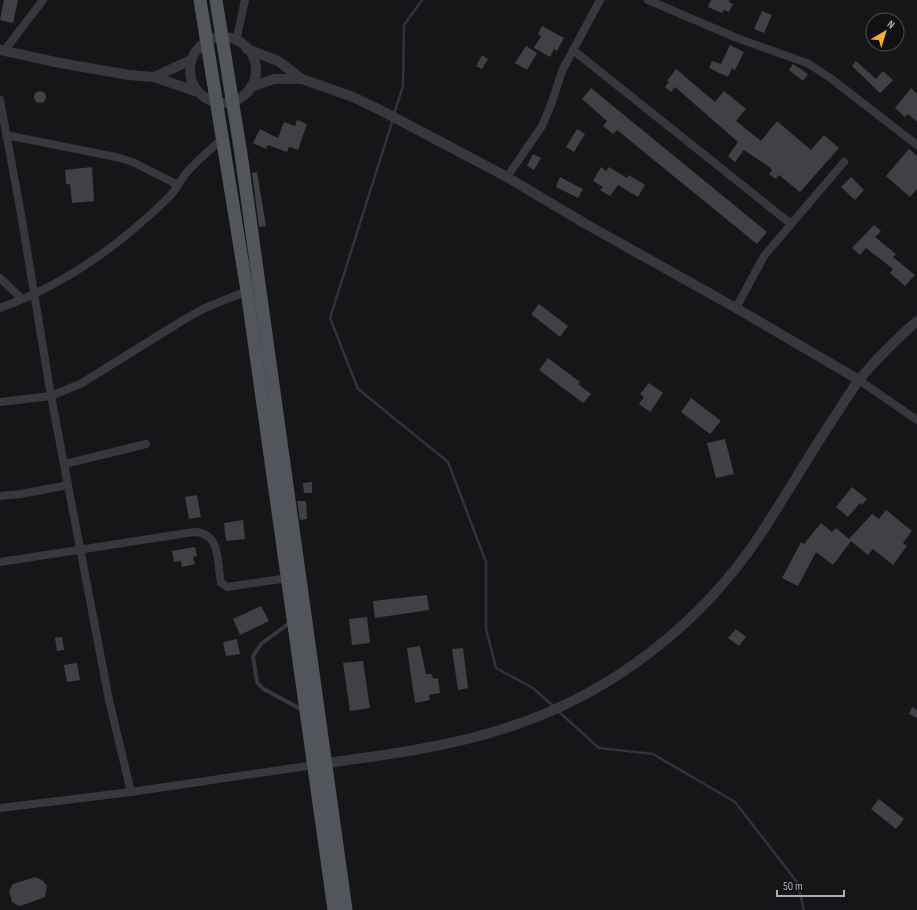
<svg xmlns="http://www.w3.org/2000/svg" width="917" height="910" viewBox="0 0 917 910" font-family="'Sofia Sans Condensed',sans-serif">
  <rect width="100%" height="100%" fill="#161618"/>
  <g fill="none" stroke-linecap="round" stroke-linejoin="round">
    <!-- stream -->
    <g stroke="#2c353c" stroke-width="2.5">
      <polyline points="394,114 403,86 404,25 422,0"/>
      <polyline points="393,119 330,318 358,389 448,462 486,562 486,629 496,668 533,688 553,706"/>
      <polyline points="558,711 599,748 653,754 735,802 797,882 804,910"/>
    </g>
  </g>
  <!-- building -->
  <g fill="#404145">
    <polygon points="4,0 18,0 13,23 0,20"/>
    <polygon points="711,0 730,0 729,2 733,4 729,12 724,10 722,13 708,7"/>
    <polygon points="762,11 772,15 764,33 754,29"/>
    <polygon points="542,26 564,38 557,51 554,49 550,57 534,48 541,36 538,34"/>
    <polygon points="730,45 744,52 735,70 732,68 728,77 709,68 712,61 721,64"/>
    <polygon points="526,46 537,53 527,70 515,63"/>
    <polygon points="482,55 488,59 482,69 476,66"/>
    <polygon points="856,61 876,79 883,71 893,80 880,93 852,66"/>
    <polygon points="793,64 808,74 803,81 789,70"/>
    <polygon points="676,69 715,102 724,91 746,109 736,121 761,141 777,121 811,150 824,135 839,148 800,192 779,175 776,179 769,174 772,170 769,167 744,150 735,162 728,156 738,142 675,87 671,92 665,87 669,82 667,81"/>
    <polygon points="591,88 767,232 757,244 617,130 613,134 603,126 607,121 582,99"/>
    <polygon points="911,88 917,94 917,122 908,114 905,117 895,108"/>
    <circle cx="40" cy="97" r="6"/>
    <polygon points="297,120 307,124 298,150 289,147 287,152 268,145 266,149 253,143 260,129 278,138 284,122 295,126"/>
    <polygon points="577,129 585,134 574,152 566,147"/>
    <polygon points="909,149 917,156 917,189 910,197 886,176"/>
    <polygon points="533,154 541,158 534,170 527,166"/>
    <polygon points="92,167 94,201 72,203 70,184 66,184 65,170"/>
    <polygon points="601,167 606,171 609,167 627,178 629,175 645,185 638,197 618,185 610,196 600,190 603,187 593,181"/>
    <polygon points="257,172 266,226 259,227 252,173"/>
    <polygon points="560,177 583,189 578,198 556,187"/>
    <polygon points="851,177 864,190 855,200 841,187"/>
    <polygon points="874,225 881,231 875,237 896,254 893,257 915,275 905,286 890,273 893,269 866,248 860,255 852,248"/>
    <polygon points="539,304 568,326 560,337 531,314"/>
    <polygon points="548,358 580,382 578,384 591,394 583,403 539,370"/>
    <polygon points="649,383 663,393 650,412 639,404 644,397 640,394"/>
    <polygon points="691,398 721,421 710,434 681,412"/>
    <polygon points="725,439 734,474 716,478 707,443"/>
    <polygon points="312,482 312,493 304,493 303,483"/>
    <polygon points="852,487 867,499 862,505 860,503 848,517 836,507"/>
    <polygon points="197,495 201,517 189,519 185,497"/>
    <polygon points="297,501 306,501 307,519 300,520"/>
    <polygon points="886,510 912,531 903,543 907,546 893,565 873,549 868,555 851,541 833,565 816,552 798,586 782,578 801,542 804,544 821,523 832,532 836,528 849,539 872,514 879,519"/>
    <polygon points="243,520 245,539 226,541 224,523"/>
    <polygon points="195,547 197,556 193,557 195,564 182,567 181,561 174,562 172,551"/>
    <polygon points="427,595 429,610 375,618 373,601"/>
    <polygon points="261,606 269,621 240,635 233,619"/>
    <polygon points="367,617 370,643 352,645 349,619"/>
    <polygon points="736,629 746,637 739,646 728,638"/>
    <polygon points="62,637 64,650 57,651 55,638"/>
    <polygon points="237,639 240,654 226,656 223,642"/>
    <polygon points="420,646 426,674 432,674 433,679 438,678 440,693 429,695 430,700 415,703 407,648"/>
    <polygon points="463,648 468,688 458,690 452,649"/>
    <polygon points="363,661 370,708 350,711 343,663"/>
    <polygon points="77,663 80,680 67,682 64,665"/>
    <polygon points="912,707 917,710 917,718 909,714"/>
    <polygon points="879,799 904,819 896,829 871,809"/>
    <polygon points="35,877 42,880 47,886 45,897 23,905 19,906 12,902 9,891 13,884"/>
  </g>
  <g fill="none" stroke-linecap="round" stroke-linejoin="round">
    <!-- service -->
    <polyline stroke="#37383d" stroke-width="4" points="292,621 261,644 253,656 257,682 262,688 302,710"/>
    <!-- minor -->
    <g stroke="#37383d" stroke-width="8">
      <polyline points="648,0 737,38 807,63 829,77 917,145"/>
      <polyline points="236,41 245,0"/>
      <polyline points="573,50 791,224"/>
      <polyline points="4,51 43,0"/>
      <polyline points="0,100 21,214 51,396 109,700 131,792"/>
      <polyline points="6,135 116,157 133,162 178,185"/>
      <polyline points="507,177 542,126 552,102 562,71 600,0"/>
      <polyline points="0,278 22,299"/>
      <path d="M 0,308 C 65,285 120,245 169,197 C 177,189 181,178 189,170 C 199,159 211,149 222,139"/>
      <polyline points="736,308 764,256 844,162"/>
      <polyline points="859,380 917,420"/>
      <polyline points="0,402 51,396 82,383 185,319 205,308 247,291"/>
      <polyline points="65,464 146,444"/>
      <polyline points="0,496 21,494 68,485"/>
      <path d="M 0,562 L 194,532 C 221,533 217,561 221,583 L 227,587 L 288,578"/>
      <polyline points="0,808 131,792 314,765"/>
    </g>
    <!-- tertiary -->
    <g stroke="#37383d" stroke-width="10">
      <circle cx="223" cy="70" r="33"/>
      <polyline points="247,49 278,61 302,79 353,97 384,112 507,177 584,223 736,308 859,380"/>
      <polyline points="0,50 60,63 129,75 154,77 198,92"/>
      <polyline points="154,77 191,60"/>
      <polyline points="251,87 274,79 302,79"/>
      <path d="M 320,764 C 384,755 450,747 512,726 C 612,693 702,623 760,535 C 785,497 808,457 833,419 C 842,406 850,392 859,380 C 876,359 897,339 917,321"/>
    </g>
    <!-- primary -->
    <g stroke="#53555c" stroke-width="13">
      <polyline points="200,0 247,291 334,910"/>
      <polyline points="216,0 241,154 346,910"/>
    </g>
  </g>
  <!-- north arrow -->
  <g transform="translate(885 32) rotate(38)"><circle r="19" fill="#111113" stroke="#4d4f55"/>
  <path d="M0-3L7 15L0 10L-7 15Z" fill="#f2b134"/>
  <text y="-6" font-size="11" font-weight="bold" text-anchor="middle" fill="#a8adb8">N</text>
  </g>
  <!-- scale -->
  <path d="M777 890v6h67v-6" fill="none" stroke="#a8adb8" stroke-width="2"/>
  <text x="783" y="890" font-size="12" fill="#a8adb8" stroke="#111113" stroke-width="3" paint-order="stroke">50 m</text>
</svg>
